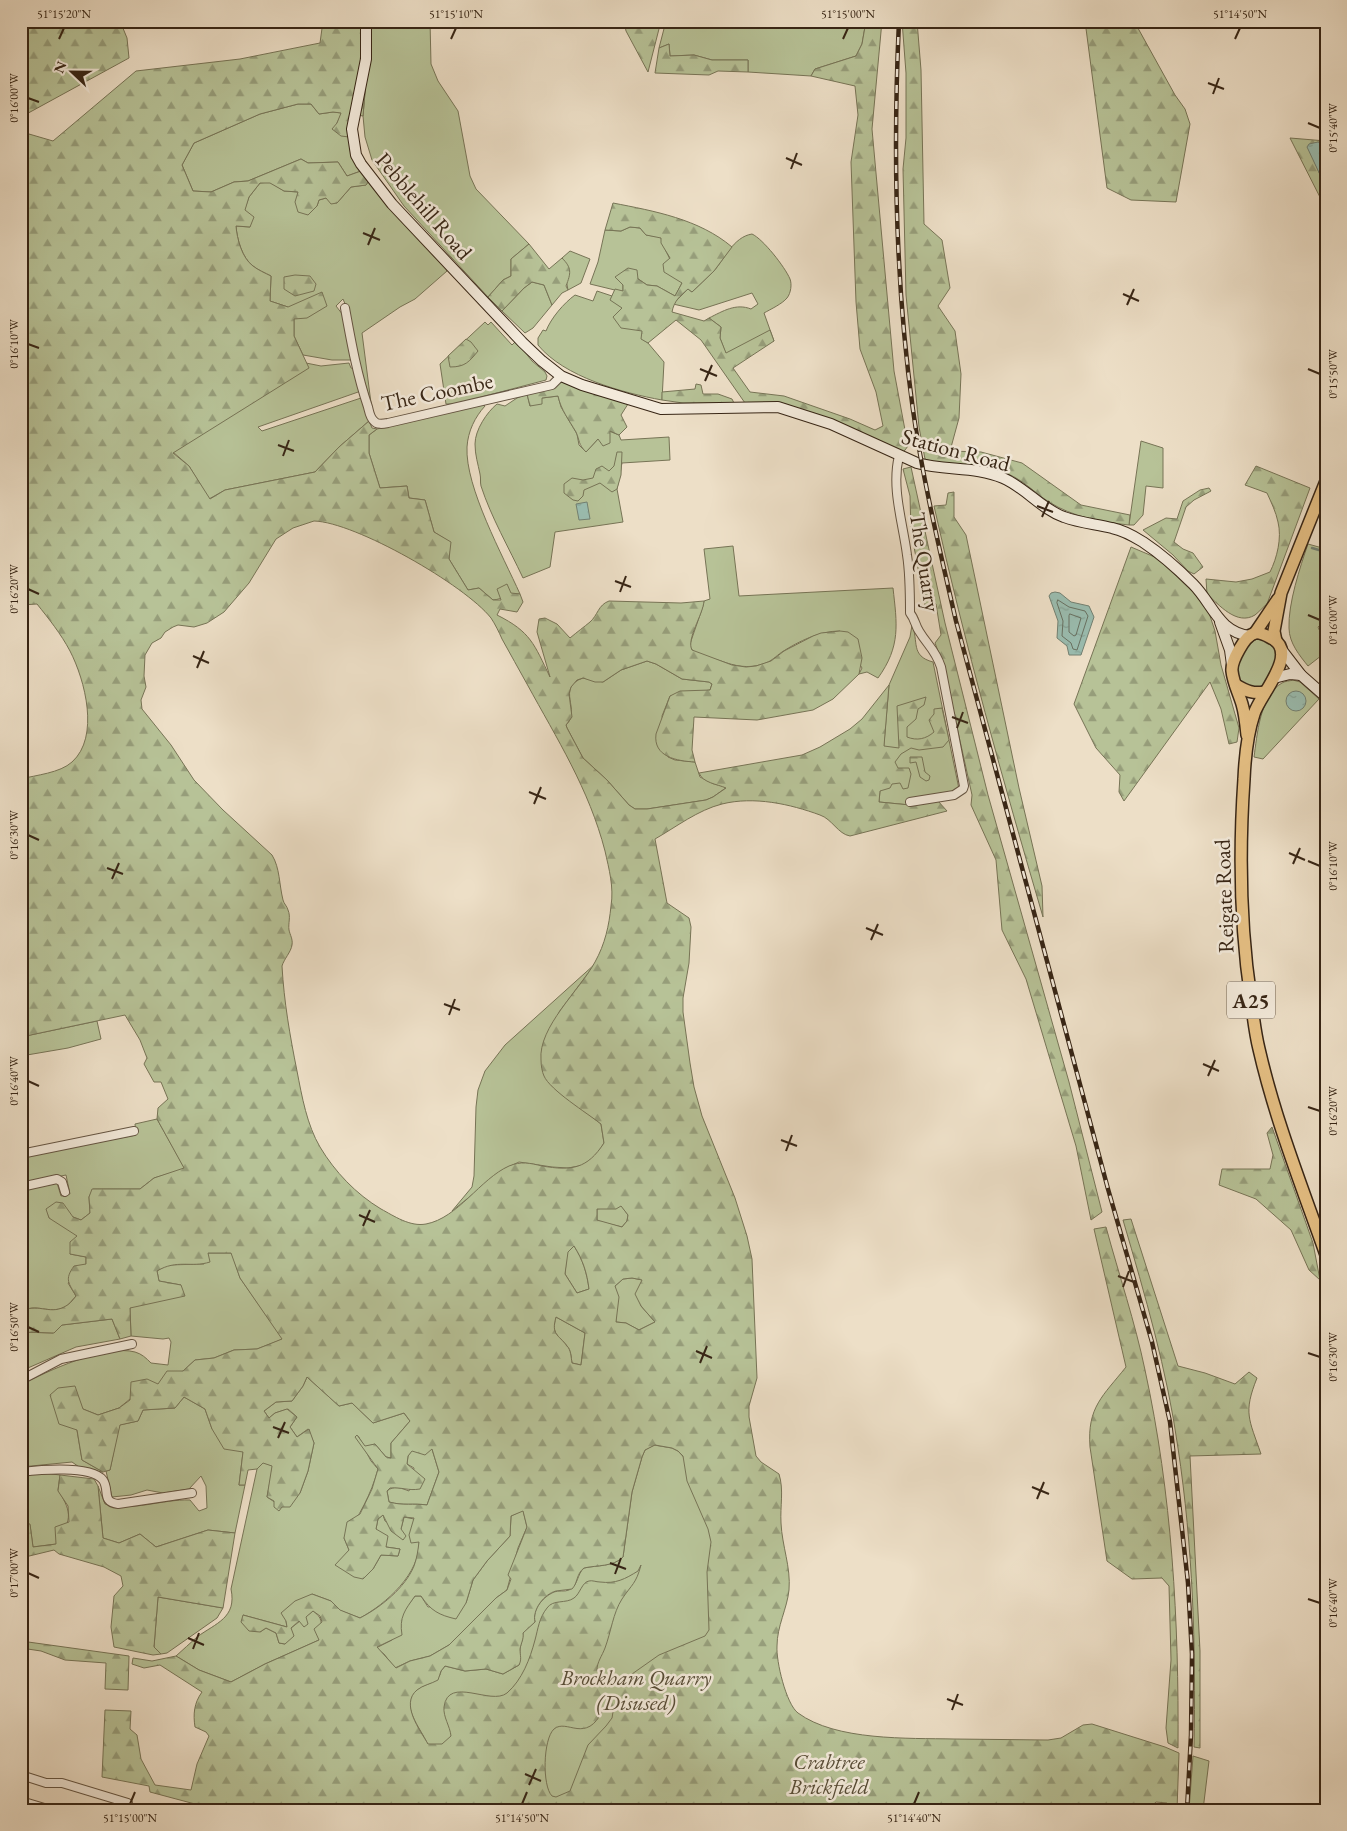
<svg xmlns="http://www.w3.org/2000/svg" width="1347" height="1831" viewBox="0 0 1347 1831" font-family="'EB Garamond',serif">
  <defs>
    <pattern id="forest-firs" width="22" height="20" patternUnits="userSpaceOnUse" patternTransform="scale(1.25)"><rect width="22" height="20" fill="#b7c297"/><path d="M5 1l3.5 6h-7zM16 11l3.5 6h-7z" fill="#969d7a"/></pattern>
    <pattern id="water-ripples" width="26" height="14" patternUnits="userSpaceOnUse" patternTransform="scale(1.25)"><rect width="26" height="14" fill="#9abdb0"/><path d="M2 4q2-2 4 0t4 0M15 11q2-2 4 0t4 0" fill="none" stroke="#85a296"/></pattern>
  </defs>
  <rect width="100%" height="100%" fill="#eddfc7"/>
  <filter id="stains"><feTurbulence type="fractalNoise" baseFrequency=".004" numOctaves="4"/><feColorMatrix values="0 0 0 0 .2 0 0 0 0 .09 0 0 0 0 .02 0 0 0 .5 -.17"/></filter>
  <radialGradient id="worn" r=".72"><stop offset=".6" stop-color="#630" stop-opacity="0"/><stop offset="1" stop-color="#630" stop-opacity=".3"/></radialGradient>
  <!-- green -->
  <g fill="#b7c297" stroke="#777456">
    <polygon points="371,21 430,21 431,64 438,81 458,111 470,176 476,189 529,244 511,259 511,276 503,280 488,297 404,206 372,160 365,137 363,116"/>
    <polygon points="666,21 866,21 862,44 856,56 815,69 811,76 748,72 748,60 712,60 694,55 670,56 669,44 659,48"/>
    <polygon points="298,104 311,104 319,114 333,112 342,113 337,123 349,137 361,171 347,176 338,162 308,163 301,159 248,181 234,182 211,192 193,191 182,165 194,143 260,114"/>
    <path d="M 270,182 L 284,191 L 299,192 L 317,206 L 319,200 L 326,198 L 337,203 L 351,187 L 366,185 L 368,182 L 445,264 L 447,271 L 415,299 L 400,307 L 362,333 L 371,403 L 358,360 L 349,313 L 343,299 L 336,306 L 343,315 L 351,360 L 332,360 L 303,355 L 294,336 L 294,319 L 288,307 L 270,301 L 271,276 C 265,273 258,270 253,266 C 242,258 237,239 236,226 L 250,227 L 244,211 L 249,197 L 260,183 Z"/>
    <path d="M 630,227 L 640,228 L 646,235 L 661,237 C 661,244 678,274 682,283 L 675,296 L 657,286 L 647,285 L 637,278 L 623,285 L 623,292 L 590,284 L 598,262 L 605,230 L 621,231 Z"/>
    <path d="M 752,234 C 763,239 785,267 790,279 C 792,284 791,293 787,298 C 782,304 771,309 764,313 L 774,341 L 726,354 L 720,338 L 721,327 L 709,318 C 723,311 736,303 751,309 L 758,304 L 752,293 L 699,310 L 673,304 L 688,289 L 692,292 C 699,285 706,279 713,272 C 724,260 733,237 752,234 Z"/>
    <polygon points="570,251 590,259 581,283 568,290 562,258"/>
    <polygon points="532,282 544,285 552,305 533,328 525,333 502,311 524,288"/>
    <path d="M 597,291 L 612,296 L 611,300 L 623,308 L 643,331 L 642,339 L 648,343 L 664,362 L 662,400 C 623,393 564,377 538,345 L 538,338 L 543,330 L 546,331 C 551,318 564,303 575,295 L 593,301 Z"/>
    <polygon points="485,322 488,325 491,322 512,345 516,341 532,361 545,372 547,376 546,380 455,404 446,404 440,364"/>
    <polygon points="306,363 321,366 349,363 351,368 355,369 361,391 258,427 262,431 361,398 369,421 339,447 315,472 225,490 209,499 189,466 173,452 308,368"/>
    <path d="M 527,394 L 530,406 L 542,398 L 558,396 L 561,407 L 577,434 L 579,445 L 586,452 L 598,439 L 609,431 L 619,435 L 621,440 L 669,437 L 670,460 L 622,463 L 617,489 L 623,522 L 555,532 L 550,567 L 523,578 C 509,548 491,517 481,486 C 480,482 481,478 480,474 C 478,464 475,455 475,444 C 475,430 487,412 497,404 L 505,406 L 517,398 Z"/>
    <path d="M 481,403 L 485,406 C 475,417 468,431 467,447 C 465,487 503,556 520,594 C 509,593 504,599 493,600 L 479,588 L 468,590 L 449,559 L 450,542 L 434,532 L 425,500 L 409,498 L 407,486 L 380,488 L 369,453 L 369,435 L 377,429 Z"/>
    <polygon points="1141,441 1163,448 1163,488 1146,486 1143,515 1134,525 1129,525"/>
    <path d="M 1308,544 L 1326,549 L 1326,619 L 1318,627 L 1321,634 L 1326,636 L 1326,652 L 1308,666 C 1300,656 1289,643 1289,628 C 1288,604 1300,567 1308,544 Z"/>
    <path d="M 733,546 L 739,596 L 893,588 C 897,624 901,646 878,678 L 867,672 L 859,674 L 862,668 L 840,631 C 820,631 799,641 782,652 C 776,656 771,662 763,664 C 748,669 735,666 721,661 C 711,658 700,656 692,650 L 690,646 L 691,641 L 703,606 L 704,601 L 710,599 L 704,549 Z"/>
    <path d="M 912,625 C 919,641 910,656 933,662 L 959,789 L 946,794 L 909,799 L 910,805 L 879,802 L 889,685 L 910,637 Z"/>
    <path d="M 1260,638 C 1264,640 1271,643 1274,646 C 1281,656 1272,680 1263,685 C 1247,694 1231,677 1240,660 C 1245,649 1249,642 1260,638 Z"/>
    <path d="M 647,661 L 656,664 L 682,679 L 709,682 L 712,684 L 710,690 L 670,696 L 662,716 L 668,757 L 675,760 L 695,762 L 700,777 L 714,784 L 727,787 L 713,797 L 706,800 L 647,809 L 635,809 L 629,805 L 607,780 L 583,758 L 567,728 L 566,725 C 582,710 555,688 583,678 L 603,682 L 621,670 Z"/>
    <path d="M 1293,680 L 1300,682 L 1319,699 L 1263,759 L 1254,757 C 1257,736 1260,695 1282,683 C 1285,681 1290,681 1293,680 Z"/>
    <polygon points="595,964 559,1012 551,1085 601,1124 604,1143 595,1157 584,1165 568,1168 552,1167 519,1162 504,1169 452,1211 472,1187 474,1176 476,1107 478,1090 485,1071 505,1045"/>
    <polygon points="97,1021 101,1039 68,1048 21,1056 21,1037"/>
    <path d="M 157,1119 L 185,1169 L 154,1178 L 140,1189 L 93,1189 L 89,1197 L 90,1213 L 81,1220 L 73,1217 L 77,1236 L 70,1254 L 86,1257 L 86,1264 L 68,1283 L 76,1296 C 73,1299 69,1305 65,1307 C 49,1315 36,1302 21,1312 L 21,1189 L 53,1182 L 57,1183 L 61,1196 L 70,1194 L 66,1175 L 21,1184 L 21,1157 L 136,1135 L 135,1124 Z"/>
    <polygon points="621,1205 628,1215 627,1221 622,1227 597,1221 597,1209"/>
    <path d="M 574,1246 C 583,1260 587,1273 589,1289 L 577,1293 L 565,1274 L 567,1252 Z"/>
    <path d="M 208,1253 L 232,1253 L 240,1278 L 283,1339 L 257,1349 L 234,1350 L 214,1358 L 195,1360 L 183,1371 L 130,1399 L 119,1408 L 98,1415 L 83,1409 L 77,1430 L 82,1460 L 103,1472 L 82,1469 L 72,1462 L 21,1467 L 21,1385 C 47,1371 106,1344 135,1352 C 142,1354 146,1358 151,1363 L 168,1365 L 171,1342 L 169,1338 L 163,1339 L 131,1336 L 130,1308 L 181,1285 L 159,1281 L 157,1271 L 167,1265 L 204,1264 Z"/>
    <polygon points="632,1278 643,1280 641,1306 655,1322 639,1330 626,1323 616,1322 615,1286 623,1279"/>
    <path d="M 556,1317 L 585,1333 L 581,1365 L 572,1363 C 571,1357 571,1350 567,1346 C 558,1334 551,1335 556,1317 Z"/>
    <polygon points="112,1319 120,1339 76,1347 21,1371 21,1332 53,1333 62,1325"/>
    <path d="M 307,1377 L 339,1406 L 352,1403 L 373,1423 L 404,1413 L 410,1421 L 391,1443 L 391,1458 L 386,1457 L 375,1444 L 365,1447 L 358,1436 L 371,1461 L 378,1469 C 371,1495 359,1516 344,1538 L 349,1550 L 373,1569 L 381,1555 L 398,1556 L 400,1549 L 386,1547 L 376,1529 L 378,1519 L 383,1515 L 385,1521 L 401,1529 L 404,1517 L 414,1519 C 416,1526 419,1534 419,1541 C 421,1573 386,1604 360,1618 L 339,1610 L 331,1601 L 312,1594 L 286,1621 L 287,1627 L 243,1615 L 260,1632 L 266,1628 L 276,1633 L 279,1643 L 285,1644 L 291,1628 L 313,1611 C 325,1619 321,1627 319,1640 L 265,1664 L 231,1682 L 199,1670 L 176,1656 C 183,1650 190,1643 197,1637 C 216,1623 237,1618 231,1589 L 257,1469 L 262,1462 L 273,1466 L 267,1497 L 282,1507 L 300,1493 L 308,1471 L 314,1443 L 308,1429 L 297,1437 L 290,1427 L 297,1417 L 288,1409 L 275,1413 L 269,1418 L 264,1411 L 276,1402 L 292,1401 L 303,1386 Z"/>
    <path d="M 184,1397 L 205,1409 L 212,1429 L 243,1452 L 239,1485 L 245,1485 L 235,1533 L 208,1530 L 156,1547 L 140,1534 L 119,1543 L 103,1538 L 98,1486 L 105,1504 C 132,1512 162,1499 190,1500 L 199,1511 L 207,1508 L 206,1486 L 201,1476 L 189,1489 L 163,1493 L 147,1490 L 131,1495 L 112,1497 L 106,1471 L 110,1470 L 119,1425 L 138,1421 L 143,1410 L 175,1408 Z"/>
    <path d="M 654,1445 L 672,1448 L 678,1451 L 734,1512 L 757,1791 L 753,1810 L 444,1810 C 441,1795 437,1780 433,1765 C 432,1758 431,1749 427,1743 C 421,1729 406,1713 411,1697 C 416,1682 439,1687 441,1671 L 445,1666 L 465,1671 L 486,1669 L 503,1674 L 519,1665 C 520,1659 520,1655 520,1649 C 521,1643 523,1638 523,1632 L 535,1622 C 532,1609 543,1597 554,1592 C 558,1590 565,1592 569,1590 C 578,1586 577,1574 584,1568 C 597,1565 613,1567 623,1557 L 632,1492 L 642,1457 L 645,1450 Z"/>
    <path d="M 432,1449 L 439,1472 L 427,1505 C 413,1503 403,1506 389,1502 L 387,1491 C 394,1485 401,1488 409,1491 L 414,1468 L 407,1464 L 408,1456 L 412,1450 Z"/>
    <path d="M 44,1473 L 60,1475 L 58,1490 C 74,1515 70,1520 57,1544 L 33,1547 L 30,1525 L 21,1523 L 21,1484 L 29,1479 L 25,1475 Z"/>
    <polygon points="523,1510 527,1527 518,1548 507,1590 496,1598 449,1645 430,1656 410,1661 395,1668 384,1654 376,1648 392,1640 403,1612 415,1596 421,1596 428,1607 466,1603 473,1580 487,1561 510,1536 511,1516"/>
    <polygon points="158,1597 223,1608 217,1618 167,1653 161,1654 154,1647"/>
    <polygon points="1193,1756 1209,1761 1203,1810 1189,1810"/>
  </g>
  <!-- forest -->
  <g fill="url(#forest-firs)" stroke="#777456" fill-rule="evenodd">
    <polygon points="21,21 120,21 127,38 129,58 21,117"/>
    <path d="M 323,21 L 371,21 L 363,116 L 352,114 L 349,137 L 341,136 L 332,129 L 337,123 L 341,113 L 333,112 L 319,114 L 311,104 L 298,104 L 260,114 L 194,143 L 182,165 L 193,191 L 211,192 L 234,182 L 248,181 L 301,159 L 308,163 L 338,162 L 347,176 L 361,171 L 368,182 L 366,185 L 351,187 L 337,203 L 331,204 L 326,198 L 319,200 L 317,206 L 308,215 L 298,212 L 295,202 L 298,192 L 284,191 L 270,183 L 260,183 L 249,197 L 245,210 L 254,217 L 250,227 L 236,226 C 237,239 242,258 253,266 C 258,270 265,273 271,276 L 270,301 L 288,307 L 322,292 L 327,306 L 307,318 L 294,319 L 294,336 L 309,368 L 173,453 L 189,466 L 210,499 L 225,490 L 315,472 L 339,447 L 369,421 L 372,428 L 377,429 L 369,435 L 369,453 L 380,488 L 407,486 L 409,498 L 425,500 L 434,532 L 451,542 L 449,559 L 468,590 L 479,588 L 493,600 L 501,600 L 497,589 L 507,584 L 511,593 L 520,594 L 523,602 L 517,612 L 500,609 L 497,615 C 531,632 534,644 550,677 L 537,632 L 539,619 L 545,618 L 557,624 L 570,638 C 577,632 584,627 590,622 C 598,615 598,605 609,601 L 681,603 L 704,601 C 703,615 686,639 692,650 L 732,665 L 746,667 L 756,666 L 771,661 L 784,651 L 813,636 L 821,633 L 840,631 L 848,632 L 858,639 L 862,658 L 859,674 L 833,699 L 813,710 L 757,720 L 694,717 L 692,750 L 695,762 C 677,761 653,757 656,734 L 670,696 L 680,691 L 710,690 L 712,684 L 709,682 L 682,679 L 656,664 L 647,661 L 621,670 L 603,682 L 595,682 L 583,678 L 577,680 L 571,687 L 569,694 L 572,717 L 566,725 L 567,728 L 583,758 L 607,780 L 629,805 L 635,809 L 647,809 L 706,800 L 713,797 L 726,788 C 717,784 703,783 699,773 L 802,755 L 820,747 L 850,729 L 862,719 L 889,685 L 884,746 L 899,748 L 897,706 L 926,697 L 924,705 L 918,709 L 916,719 L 907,727 L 907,737 C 917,741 926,739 934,732 L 929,720 L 934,714 L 934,709 L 942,708 L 949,740 L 943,747 L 919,750 L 911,748 L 901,754 L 895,762 L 898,768 L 909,768 L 911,774 L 908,788 L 903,789 L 900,783 L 892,784 L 890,788 L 880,791 L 879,802 L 910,805 L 938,801 L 947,811 L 850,836 C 838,834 832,819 820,815 C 790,804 754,796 722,804 C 698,810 676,827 655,839 L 667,903 L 689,918 L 691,927 L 689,963 L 683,998 L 683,1012 L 690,1063 L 694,1087 L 702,1116 L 735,1198 L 747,1236 L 752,1259 L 757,1378 L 749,1406 L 749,1417 L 756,1456 L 761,1462 L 779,1474 C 784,1490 780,1506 781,1523 C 782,1546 791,1567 789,1590 C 787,1609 777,1626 777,1646 C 776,1661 786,1704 798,1713 C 836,1741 908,1738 954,1739 C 985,1739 1017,1740 1048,1740 L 1061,1738 L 1083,1725 L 1092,1724 L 1165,1747 L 1179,1753 L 1177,1810 L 1167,1810 L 1167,1803 L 1156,1802 L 1147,1810 L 194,1810 L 195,1804 L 150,1792 L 149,1786 L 102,1777 L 105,1710 L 131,1711 L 130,1729 L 137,1735 L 141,1759 L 155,1785 L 191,1790 L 197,1764 L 209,1736 L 206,1732 L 195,1727 C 193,1714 194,1703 202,1692 L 160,1665 L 144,1668 L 132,1664 L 133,1658 L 152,1661 L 176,1656 L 199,1670 L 231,1682 L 265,1664 L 319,1640 L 314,1629 L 322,1622 L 320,1616 L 313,1611 L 306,1617 L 308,1624 L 304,1627 L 299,1621 L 291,1628 L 294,1636 L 285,1644 L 279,1643 L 276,1633 L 266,1628 L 260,1632 L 249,1631 L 241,1622 L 243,1615 L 287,1627 L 286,1621 L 281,1613 L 295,1601 L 312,1594 L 331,1601 L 340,1610 L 360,1618 C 381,1607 405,1588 414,1566 C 417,1558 418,1550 419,1542 L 411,1543 L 409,1535 L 414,1518 L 404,1517 L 401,1529 L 406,1536 L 403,1540 L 391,1531 L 383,1515 L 378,1519 L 376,1529 L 388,1536 L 386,1547 L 400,1549 L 398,1556 L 381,1555 L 373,1569 L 363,1579 L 354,1577 L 335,1565 L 349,1550 L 344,1538 L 347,1522 L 360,1514 L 372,1489 L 378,1469 L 355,1437 L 357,1435 L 365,1446 L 375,1444 L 386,1457 L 391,1458 L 391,1443 L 410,1421 L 404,1413 L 373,1423 L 352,1403 L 339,1406 L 307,1377 L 303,1386 L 292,1401 L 276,1402 L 264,1411 L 269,1418 L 275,1413 L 287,1409 L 297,1417 L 290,1427 L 297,1437 L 309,1429 L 314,1443 L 308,1471 L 300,1493 L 290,1507 L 282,1507 L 279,1511 L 274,1507 L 274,1501 L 267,1497 L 272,1466 L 263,1463 L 257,1469 L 248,1470 L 245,1485 L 239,1485 L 243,1452 L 224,1449 L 212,1429 L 205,1409 L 184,1397 L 175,1408 L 143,1410 L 138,1421 L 120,1425 L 110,1470 L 103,1472 L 82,1460 L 77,1430 L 59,1424 L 50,1395 L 58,1388 L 75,1386 L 83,1409 L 98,1415 L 119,1408 L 130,1400 L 131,1382 L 147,1379 L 158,1384 L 167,1371 L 183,1371 L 195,1360 L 214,1358 L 234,1350 L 257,1349 L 282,1339 L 240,1278 L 231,1253 L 208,1253 L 210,1262 C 191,1268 177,1259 157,1271 L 159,1281 L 181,1285 L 185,1296 L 130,1308 L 131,1336 L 120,1339 L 112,1319 L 62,1325 L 54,1333 L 21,1332 L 21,1312 C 36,1302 49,1315 64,1307 C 69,1305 73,1300 76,1296 C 69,1283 64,1280 74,1266 L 86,1264 L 86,1257 L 70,1254 L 70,1242 L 77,1236 L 49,1218 L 46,1209 L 56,1202 L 63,1203 L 73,1217 L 81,1220 L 90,1213 L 89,1197 L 92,1189 L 140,1189 L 154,1178 L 184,1168 L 157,1119 L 158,1108 L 168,1099 L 161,1082 L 154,1082 L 144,1064 L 147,1058 L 140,1040 L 125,1015 L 21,1037 L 21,779 C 36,775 60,773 72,762 C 100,737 85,680 70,651 C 61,634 49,619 37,604 L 21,605 L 21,213 L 24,202 L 21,198 L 21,148 L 29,134 L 53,141 L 136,71 L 240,59 L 320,43 ZM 314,521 C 355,522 465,585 491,618 C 495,624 499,632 502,639 C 510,654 519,669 527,684 C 557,739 589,789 605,851 C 609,869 614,887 611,906 C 609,926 605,944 595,962 C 580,990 538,1027 541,1060 C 541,1065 542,1072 544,1076 C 550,1090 587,1113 601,1124 L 604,1143 C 587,1169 572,1171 542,1166 C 530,1163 521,1161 509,1166 C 480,1179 458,1218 426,1224 C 410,1227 394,1216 381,1209 C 356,1194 335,1172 320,1147 C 307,1125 302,1097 297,1071 C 290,1036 284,1002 282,966 C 284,959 291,952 292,945 C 293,939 290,935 289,930 C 288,923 291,917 288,910 C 287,906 284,904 283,900 C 279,884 280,868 272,855 L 223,810 L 194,780 L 171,745 L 142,709 L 141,700 L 146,687 L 144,676 L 145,655 L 152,643 L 161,638 L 165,632 L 173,627 L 178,625 L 194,627 L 207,623 L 224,612 L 249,583 L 276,539 L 293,528 ZM 621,1206 L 628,1215 L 627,1221 L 622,1227 L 597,1220 L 597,1209 L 616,1209 ZM 574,1246 C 583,1260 587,1273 589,1289 L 577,1293 L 565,1274 L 568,1252 ZM 632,1278 L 642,1280 L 635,1294 L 641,1306 L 655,1322 L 639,1330 L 626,1323 L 616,1322 L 619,1297 L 615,1286 L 623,1279 ZM 556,1317 L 585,1333 L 581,1365 L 572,1363 C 571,1357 571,1350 567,1346 C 558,1334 551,1335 556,1317 ZM 655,1445 L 672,1448 L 678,1451 L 683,1456 L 687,1481 L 708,1529 L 711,1542 L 707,1572 L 709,1630 L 705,1636 L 659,1655 L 632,1674 L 616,1680 L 601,1675 L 597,1670 C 597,1662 602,1656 605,1648 C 611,1632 613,1613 622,1599 C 632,1584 636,1584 641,1565 L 638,1571 C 625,1579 616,1584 600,1582 C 596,1582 592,1580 589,1581 C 582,1582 580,1594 574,1598 C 566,1604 553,1599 547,1608 C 539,1618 538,1629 535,1640 C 530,1659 522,1680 507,1693 C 491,1706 448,1675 444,1707 C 443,1717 450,1726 451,1736 L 442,1744 L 428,1744 C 420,1730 400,1704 417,1690 C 423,1685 431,1684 438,1680 L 441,1671 L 445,1666 L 465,1671 L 486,1669 L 503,1674 L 519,1665 C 522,1659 520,1656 520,1649 C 521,1643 524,1639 523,1633 L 535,1622 C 532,1610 544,1594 556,1591 C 561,1590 567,1590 572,1589 C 578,1583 576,1574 584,1568 C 597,1565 613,1567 623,1557 L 632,1492 L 642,1457 L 645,1450 ZM 432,1449 L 439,1472 L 427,1505 C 413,1503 404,1506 389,1502 L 387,1491 L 390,1488 C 402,1487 408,1491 420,1489 L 425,1479 L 407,1464 L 408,1456 L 412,1451 L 425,1455 ZM 523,1511 L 527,1527 L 508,1575 L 511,1579 L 507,1590 L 496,1598 L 449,1645 L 430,1656 L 410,1661 L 396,1668 L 377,1647 L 402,1635 C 399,1617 405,1610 415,1596 L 421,1596 C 431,1611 439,1615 456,1619 L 466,1603 L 473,1580 L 487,1561 L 510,1536 L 511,1516 ZM 608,1708 L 613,1712 L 612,1718 L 606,1726 L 588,1745 L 570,1791 L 556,1797 L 552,1796 C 542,1786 543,1739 554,1729 C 567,1718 586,1745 603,1710 Z"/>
    <polygon points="624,21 661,21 648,72 626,31"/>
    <path d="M 866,21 L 882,21 L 872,129 L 894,371 L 908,446 L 902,454 L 832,421 L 745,403 L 701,340 L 676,320 L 648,343 L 641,339 L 642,331 L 621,328 L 613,317 L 622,308 L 610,300 L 615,289 L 623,291 L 623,285 L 615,277 L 628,268 L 637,270 L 638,279 L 647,285 L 657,286 L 675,296 L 682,283 L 664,272 L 663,264 L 670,258 L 661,243 L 661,238 L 646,235 L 640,228 L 630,227 L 621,231 L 605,230 L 613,203 C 654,211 699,219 732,247 L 714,271 L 692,292 L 688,289 C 680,296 674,301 672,312 L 704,321 L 709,318 L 721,327 L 720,338 L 726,353 L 770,330 L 774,341 L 733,368 L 750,392 L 784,396 L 850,419 L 875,430 L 883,426 L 876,392 L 860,349 L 856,302 L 851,162 L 858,115 L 855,86 L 811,76 L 815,69 L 856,56 L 862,44 Z"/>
    <path d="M 902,21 L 917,21 L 921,70 L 924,224 L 942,240 L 950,288 L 938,306 L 955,331 L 961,374 L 959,418 L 950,451 L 981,452 L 1022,463 L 1081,505 L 1130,515 L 1129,525 C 1101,522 1073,517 1049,502 C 1035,493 1023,480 1008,474 C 981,465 950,471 925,459 L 919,427 L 906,295 L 903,169 L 906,138 L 906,73 Z"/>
    <polygon points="1085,21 1134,21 1175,95 1185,109 1190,124 1176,202 1131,200 1107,188"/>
    <polygon points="669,44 670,56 694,55 712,60 748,60 748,72 718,71 709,75 655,73 659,48"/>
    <polygon points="1290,138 1326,141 1326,145 1318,142 1308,147 1322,179 1326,184 1326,209"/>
    <path d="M 529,244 L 549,269 L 562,258 C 572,268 571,273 566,286 L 568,290 L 562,293 L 552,305 L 544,285 L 532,282 L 524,288 L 502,311 L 488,297 L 503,280 L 511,276 L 511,259 Z"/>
    <polygon points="295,275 310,276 316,284 314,291 295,296 284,289 284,277"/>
    <path d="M 466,339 L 471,342 L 478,351 C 469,362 465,367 450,367 L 448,356 Z"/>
    <path d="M 562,381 L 628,404 L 621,415 L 627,427 L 619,435 L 610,431 L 610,443 L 603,446 L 598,439 L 586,452 C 578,444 580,441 576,432 C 569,420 561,410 558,396 L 542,398 L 542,404 L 530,406 L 527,394 L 554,386 Z"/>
    <polygon points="696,384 701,385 703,394 718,394 732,399 734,403 683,403 662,400 662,392 695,389"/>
    <polygon points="617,452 622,452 621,475 617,489 612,492 600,483 584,490 583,496 578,501 573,500 564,493 564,484 572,478 583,480 593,478 596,469 602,466 609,471 614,466"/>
    <path d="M 1256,466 L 1310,488 L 1267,604 C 1263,607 1259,612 1255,615 C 1237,626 1219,605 1207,594 L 1206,579 L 1236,582 L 1252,579 L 1270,572 C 1277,558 1282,538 1278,522 C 1276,512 1271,502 1267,493 L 1245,485 Z"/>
    <polygon points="911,467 945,623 988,795 1069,1082 1102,1212 1091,1220 1076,1146 1026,979 1002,930 996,860 971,805 972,795 943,664 935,643 941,635 936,604 925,605 911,531 910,496 903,469"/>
    <polygon points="1209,488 1211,491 1194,500 1186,507 1174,542 1183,549 1193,553 1203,567 1194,574 1188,571 1173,555 1143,530 1166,518 1177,519 1183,501 1200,490"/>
    <path d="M 954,492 L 954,517 L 966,535 L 1019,788 L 1042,886 L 1043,917 C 1003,781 965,645 934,506 L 946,505 L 948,493 Z"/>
    <polygon points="1131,547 1157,558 1193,592 1208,610 1215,631 1221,665 1239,728 1237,742 1229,744 1221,709 1210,682 1124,801 1119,792 1120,775 1096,748 1074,704"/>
    <polygon points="910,757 922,757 925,772 930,776 929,780 926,781 920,777 916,762 910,763"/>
    <polygon points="1272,1127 1313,1243 1320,1280 1309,1270 1291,1230 1256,1199 1219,1185 1222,1169 1270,1169 1273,1155 1267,1133"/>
    <path d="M 1131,1219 L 1178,1366 L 1205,1373 L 1235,1384 L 1249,1372 L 1257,1378 C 1243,1413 1249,1419 1261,1454 L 1190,1456 L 1200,1651 L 1200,1748 L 1194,1747 C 1196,1647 1193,1547 1178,1448 C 1167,1370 1145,1295 1123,1220 Z"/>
    <path d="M 1106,1227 C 1119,1275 1135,1322 1145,1370 C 1172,1494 1179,1621 1178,1748 L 1168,1743 L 1166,1728 L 1171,1660 L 1169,1586 L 1162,1578 L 1132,1579 L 1107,1561 L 1090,1447 C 1087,1407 1103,1396 1126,1367 L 1094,1229 Z"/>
    <polygon points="60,1475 94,1479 98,1486 103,1538 119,1543 140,1534 156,1547 208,1530 235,1533 223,1608 158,1597 154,1647 161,1654 153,1655 114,1647 111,1627 114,1596 123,1586 121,1576 104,1567 59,1554 54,1550 21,1558 21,1523 30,1524 33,1547 56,1544 55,1527 69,1522 68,1506 58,1491"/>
    <polygon points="21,1641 129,1656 128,1690 105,1689 106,1663 65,1660 41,1651 21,1648"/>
  </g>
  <!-- water -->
  <g fill="url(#water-ripples)" stroke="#728072">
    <polygon points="1318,142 1326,145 1326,184 1322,179 1307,147 1309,144"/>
    <polygon points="587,502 590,519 579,520 576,504"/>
    <polygon points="1055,592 1060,593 1071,602 1089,606 1094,617 1081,655 1069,655 1067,646 1057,638 1058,621 1049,596 1051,593"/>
    <circle cx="1296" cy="701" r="10"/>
  </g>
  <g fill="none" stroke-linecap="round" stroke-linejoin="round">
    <!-- shore -->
    <g stroke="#687162" stroke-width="1">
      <polygon points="1058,600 1069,607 1085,611 1088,616 1077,650 1073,649 1071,643 1062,636 1063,621 1057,603"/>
      <polygon points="1070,614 1081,618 1076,635 1074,636 1069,632 1069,616"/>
    </g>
    <!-- stream -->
    <polyline stroke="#728072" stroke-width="2.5" points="1312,548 1326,552"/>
    <!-- street casing -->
    <g stroke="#645442" stroke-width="10">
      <g id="street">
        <path d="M 345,308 C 351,341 357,375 368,407 C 369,411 370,418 374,421 C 377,425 383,424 388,423 L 552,385 L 561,376"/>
        <path d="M 899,456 C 891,488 903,523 907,555 C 910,574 910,593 910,613 C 915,619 915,625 919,631 C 928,646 935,649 941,667 L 964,786 L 963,789 L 954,795 L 910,802"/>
        <polyline points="21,1154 134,1131"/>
        <polyline points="21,1187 57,1179 62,1182 65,1192"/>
        <polyline points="21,1380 61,1359 132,1344"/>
        <path d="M 21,1472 C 39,1470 91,1465 103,1480 C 110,1490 101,1502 118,1504 L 192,1493"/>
        <polyline points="21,1775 46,1783 62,1783 128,1803"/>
        <polyline points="21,1801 51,1810"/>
      </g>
    </g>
    <!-- secondary casing -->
    <g stroke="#372515" stroke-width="12">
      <g id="secondary">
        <path d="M 366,21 L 366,59 L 352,129 L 356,155 L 361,164 L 392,204 L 522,342 L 542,361 L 561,376 L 582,385 L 661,409 L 778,407 L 831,424 L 917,463 C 945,471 976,466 1003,478 C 1026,488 1041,509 1064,517 C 1080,523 1096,524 1112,528 C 1122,530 1135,537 1143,542 C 1161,554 1178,569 1193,584 C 1213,604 1218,632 1250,636"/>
        <polyline points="1220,622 1230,650 1232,665"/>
        <polyline points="1281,649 1301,675 1326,697"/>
        <polyline points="1274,678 1290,674 1301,675"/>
      </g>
    </g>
    <!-- primary casing -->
    <g stroke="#372515" stroke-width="14">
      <g id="primary">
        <polyline points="1255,633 1278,599"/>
        <polyline points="1276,641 1274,631 1281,593 1326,481"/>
        <path d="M 1236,685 C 1246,691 1253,694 1265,692"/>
        <path d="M 1247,735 C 1246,725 1245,714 1242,704 C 1239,694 1233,682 1232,671 C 1231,662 1244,636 1255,633 C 1261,632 1267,636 1273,639 C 1299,654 1259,696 1254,714 C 1247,735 1245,756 1244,779 C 1239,852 1240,926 1251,999 C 1253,1015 1255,1033 1259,1049 C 1275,1119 1302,1187 1326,1255"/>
      </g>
    </g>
    <!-- street -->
    <use href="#street" stroke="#f3eadb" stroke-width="8"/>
    <!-- secondary -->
    <use href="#secondary" stroke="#f3eadb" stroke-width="10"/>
    <!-- primary -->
    <use href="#primary" stroke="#e6c084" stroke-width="11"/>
    <!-- rail casing -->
    <g stroke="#372515" stroke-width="4.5">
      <path id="rail" d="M 899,21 C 893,150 895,282 913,410 C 923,481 940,551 956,621 L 1108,1189 L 1152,1342 L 1170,1422 L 1188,1583 L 1192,1654 L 1191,1735 L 1187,1810"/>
    </g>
    <!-- rail -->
    <use href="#rail" stroke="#f3eadb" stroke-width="2.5" stroke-dasharray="8" stroke-linecap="butt"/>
  </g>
  <!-- ticks -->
  <path fill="none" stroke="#372515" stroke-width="2" d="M 59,39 L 64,28M 451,39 L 456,28M 843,39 L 848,28M 1235,39 L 1240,28M 1208,83 L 1224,89M 1213,94 L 1219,78M 28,98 L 39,102M 1308,123 L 1320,128M 786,158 L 802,165M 791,169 L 797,153M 363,233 L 380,240M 368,245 L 375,228M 1123,294 L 1139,301M 1127,305 L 1134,289M 28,344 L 39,348M 700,369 L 717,376M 1308,369 L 1320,374M 705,381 L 712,365M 278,445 L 294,451M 283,456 L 289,440M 1037,506 L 1053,512M 1042,517 L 1049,501M 615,581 L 631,587M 28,589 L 39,594M 620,592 L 626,576M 1308,615 L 1320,620M 193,656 L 209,663M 197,668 L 204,651M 952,717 L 968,723M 957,728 L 963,712M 529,792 L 546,799M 534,804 L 541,787M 28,835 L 39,840M 1289,853 L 1305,860M 1308,861 L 1320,866M 1293,864 L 1300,848M 107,868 L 123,874M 112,879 L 119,863M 866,928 L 883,935M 871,940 L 878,924M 444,1004 L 460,1010M 449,1015 L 455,999M 1203,1064 L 1219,1071M 1208,1076 L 1215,1060M 28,1081 L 39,1086M 1308,1107 L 1320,1111M 781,1140 L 797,1146M 786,1151 L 792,1135M 359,1215 L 375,1222M 363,1226 L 370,1210M 1118,1276 L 1134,1282M 1123,1287 L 1129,1271M 28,1327 L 39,1332M 696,1351 L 712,1358M 1308,1353 L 1320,1357M 700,1363 L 707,1346M 273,1427 L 289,1433M 278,1438 L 285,1422M 1032,1487 L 1049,1494M 1037,1499 L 1044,1482M 610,1563 L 626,1569M 28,1573 L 39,1578M 615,1574 L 621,1558M 1308,1599 L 1320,1603M 188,1638 L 204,1645M 193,1649 L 199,1633M 947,1699 L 963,1705M 952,1710 L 958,1694M 525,1774 L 541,1781M 529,1785 L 536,1769M 130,1804 L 135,1792M 522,1804 L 527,1792M 914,1804 L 919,1792"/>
  <g text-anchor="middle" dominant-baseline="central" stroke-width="5" stroke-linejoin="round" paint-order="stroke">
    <!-- shield labels -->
    <rect fill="#f3eadb" stroke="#6f6050" stroke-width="1" x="1227" y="981.5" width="48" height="37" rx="4"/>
    <g font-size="21" font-weight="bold" fill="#372515">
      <text x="1251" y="1000">A25</text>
    </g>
    <!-- street labels -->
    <g font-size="22" fill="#372515" stroke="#f3eadb">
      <text transform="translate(424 206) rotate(49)">Pebblehill Road</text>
      <text transform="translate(437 392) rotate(-12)">The Coombe</text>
      <text transform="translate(956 450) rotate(15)">Station Road</text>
      <text transform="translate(925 562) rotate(81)">The Quarry</text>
      <text transform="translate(1224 896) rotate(-92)">Reigate Road</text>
    </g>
    <!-- park labels -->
    <g font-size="22" font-style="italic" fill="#574c36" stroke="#f3eadb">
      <text x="636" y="1677">Brockham Quarry<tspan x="636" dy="25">(Disused)</tspan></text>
      <text x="829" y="1761">Crabtree<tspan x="829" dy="25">Brickfield</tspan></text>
    </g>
  </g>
  <!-- margin -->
  <rect width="1347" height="1831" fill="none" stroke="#eddfc7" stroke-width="55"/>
  <!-- north arrow -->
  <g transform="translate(72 72) rotate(292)" stroke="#f3eadb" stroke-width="4" paint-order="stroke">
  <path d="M0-4L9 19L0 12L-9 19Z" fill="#372515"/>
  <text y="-8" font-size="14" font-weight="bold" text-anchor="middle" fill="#372515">N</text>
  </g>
  <rect x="28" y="28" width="1292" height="1776" fill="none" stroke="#372515" stroke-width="2"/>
  <g font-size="12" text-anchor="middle" fill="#372515">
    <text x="64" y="18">51°15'20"N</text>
    <text x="456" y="18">51°15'10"N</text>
    <text x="848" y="18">51°15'00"N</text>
    <text x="1240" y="18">51°14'50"N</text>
    <text transform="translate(14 98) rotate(-90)" y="4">0°16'00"W</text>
    <text transform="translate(1333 128) rotate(-90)" y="4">0°15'40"W</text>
    <text transform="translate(14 344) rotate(-90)" y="4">0°16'10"W</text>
    <text transform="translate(1333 374) rotate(-90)" y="4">0°15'50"W</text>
    <text transform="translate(14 589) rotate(-90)" y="4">0°16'20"W</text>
    <text transform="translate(1333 620) rotate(-90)" y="4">0°16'00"W</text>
    <text transform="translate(14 835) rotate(-90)" y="4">0°16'30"W</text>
    <text transform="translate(1333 866) rotate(-90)" y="4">0°16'10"W</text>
    <text transform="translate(14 1081) rotate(-90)" y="4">0°16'40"W</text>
    <text transform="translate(1333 1111) rotate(-90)" y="4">0°16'20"W</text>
    <text transform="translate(14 1327) rotate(-90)" y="4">0°16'50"W</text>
    <text transform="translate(1333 1357) rotate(-90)" y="4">0°16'30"W</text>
    <text transform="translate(14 1573) rotate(-90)" y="4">0°17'00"W</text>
    <text transform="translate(1333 1603) rotate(-90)" y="4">0°16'40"W</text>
    <text x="130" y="1822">51°15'00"N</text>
    <text x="522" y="1822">51°14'50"N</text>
    <text x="914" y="1822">51°14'40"N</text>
  </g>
  <rect width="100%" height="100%" filter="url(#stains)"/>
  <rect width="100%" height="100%" fill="url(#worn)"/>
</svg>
